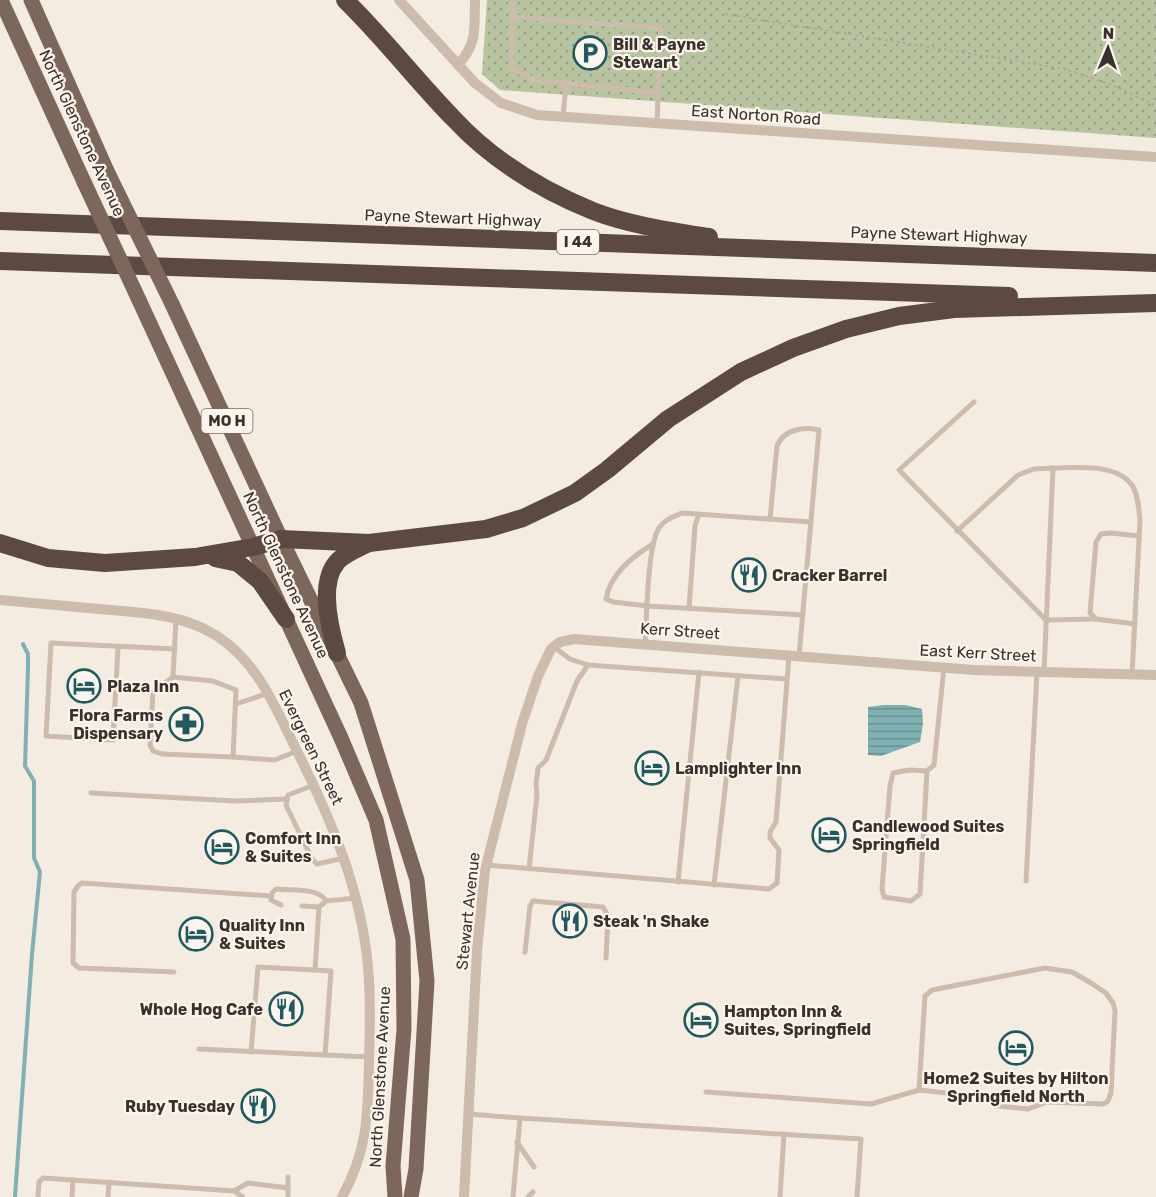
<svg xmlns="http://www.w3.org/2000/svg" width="1156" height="1197" viewBox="0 0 1156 1197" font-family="Rubik,sans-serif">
  <defs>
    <pattern id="grass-dots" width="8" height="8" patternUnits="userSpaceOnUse" patternTransform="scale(1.5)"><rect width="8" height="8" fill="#b8c4a0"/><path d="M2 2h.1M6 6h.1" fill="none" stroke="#97a083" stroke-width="1.8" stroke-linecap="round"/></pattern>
    <pattern id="water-rules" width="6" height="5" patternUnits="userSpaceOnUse" patternTransform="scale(1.5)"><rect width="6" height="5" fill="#7fb0b2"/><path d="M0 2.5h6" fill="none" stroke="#699091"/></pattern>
  </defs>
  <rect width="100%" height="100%" fill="#f4ebe1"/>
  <!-- grass -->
  <polygon fill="url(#grass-dots)" points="487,0 1156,0 1156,138 500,90 482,74"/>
  <!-- water -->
  <polygon fill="url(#water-rules)" points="883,705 905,705 922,709 923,723 920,742 881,756 868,755 868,707"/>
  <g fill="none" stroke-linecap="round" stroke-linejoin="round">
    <!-- stream -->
    <polyline stroke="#7fb0b2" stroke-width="4" points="15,1197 32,954 40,872 34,858 34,781 25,766 28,667 28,654 23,644"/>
    <!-- path -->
    <polyline stroke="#b9a596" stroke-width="2" stroke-dasharray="3 3" stroke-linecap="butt" points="725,14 1065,69 1112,85 1156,106"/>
    <!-- service -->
    <g stroke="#cdbbac" stroke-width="5">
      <polyline points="513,0 511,68 535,80 659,93"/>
      <polyline points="513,17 661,28 657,123"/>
      <polyline points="563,117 566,84"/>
      <polyline points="974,402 899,470 1046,620 1096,619"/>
      <path d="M 1053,468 C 1077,468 1116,463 1132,485 C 1138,494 1139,510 1140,521 L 1132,674"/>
      <path d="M 770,519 L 777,446 C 783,430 803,426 819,430 L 799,656"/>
      <polyline points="957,531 1018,475 1034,469 1053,468 1044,672"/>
      <path d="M 653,544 C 633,556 610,575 606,599 L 613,602 L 648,606 L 803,615"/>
      <polyline points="689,608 695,526 699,514"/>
      <polyline points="176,619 173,677 213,681 236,690 233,757 275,760 297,751"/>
      <polyline points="1135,624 1096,619 1090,613 1096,542 1101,534 1111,533 1139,536"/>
      <path d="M 645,643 C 647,618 647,547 659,528 C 665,519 673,517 682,513 L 811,522"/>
      <polyline points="118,647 113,740 46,736 51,643 175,649"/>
      <polyline points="554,647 570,659 588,665 787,679"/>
      <polyline points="173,677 153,692 150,745 153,751 162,754 233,757"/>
      <polyline points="236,704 269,693"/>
      <polyline points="927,771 920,894 911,901 884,897 882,889 890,786 893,773 909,770 927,771 934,765 944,667"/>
      <polyline points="314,785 288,795 286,805 312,859 317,864 344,858"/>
      <polyline points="91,793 235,801 286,799"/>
      <polyline points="486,865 769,889 777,883 779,850 770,838 770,832 776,822 789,656"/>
      <polyline points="529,869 537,795 536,784 538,768 546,760 577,681 588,665"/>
      <polyline points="1026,881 1037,672"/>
      <polyline points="678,882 699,672"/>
      <polyline points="714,885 738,676"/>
      <polyline points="356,898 326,901 319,907 315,970 331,971 325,1055 369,1057"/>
      <path d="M 281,905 L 271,900 L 272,893 L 276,889 C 290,891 319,887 326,901"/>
      <polyline points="302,906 319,907"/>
      <polyline points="525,952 530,906 533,901 603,907 608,916 606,958"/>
      <polyline points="174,972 79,968 73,963 74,892 78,886 82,883 271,896"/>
      <polyline points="199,1049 325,1055"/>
      <polyline points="251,1052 258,967 315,970"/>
      <polyline points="706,1092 871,1104 919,1090 982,1097 998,1106 1028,1109 1047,1102 1103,1104 1108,1101 1111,1093 1115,1011 1113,1003 1106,993 1091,983 1072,972 1045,968 932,990 925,996 919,1090"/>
      <polyline points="469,1114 520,1118 513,1197"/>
      <polyline points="520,1118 861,1139 857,1197"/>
      <polyline points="517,1142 534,1167"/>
      <polyline points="234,1191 243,1197"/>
      <polyline points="38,1197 39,1182 43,1178 234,1191 248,1183 288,1188"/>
      <polyline points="72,1197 73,1180"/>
      <polyline points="108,1197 109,1182"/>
      <polyline points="288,1197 288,1177"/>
      <polyline points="528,1197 533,1192"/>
      <polyline points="780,1197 784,1134"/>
    </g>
    <!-- minor -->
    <g stroke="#cdbbac" stroke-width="10">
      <polyline points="399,0 475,83 501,103 537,115 1156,157"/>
      <path d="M 458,65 C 478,43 474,28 475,0"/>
      <path d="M 0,600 C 33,603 66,606 99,609 C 140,613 181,613 217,636 C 256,661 274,704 294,745 C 329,815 361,887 368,967 C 371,998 370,1030 369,1061 C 368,1114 368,1150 342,1197"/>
      <polyline points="464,1197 477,951 485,870 522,724 538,676 551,649 560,642 574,639 974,670 1156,675"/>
    </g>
    <!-- primary -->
    <g stroke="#7d675c" stroke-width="15">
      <polyline points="1,0 84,182"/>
      <polyline points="31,0 107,171"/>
      <polyline points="139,300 341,738 376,820 403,939 404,1029 393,1166 395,1197"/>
      <polyline points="172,304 281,539 361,703 417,880 427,981 416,1169 411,1197"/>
    </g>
    <!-- motorway -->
    <g stroke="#5c4a42" stroke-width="18">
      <path d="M 345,0 C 383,37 416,80 453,118 C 491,159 541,190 593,211 C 629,225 671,231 709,237"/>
      <polyline points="0,221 1156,263"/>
      <polyline points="0,261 1009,296"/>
      <polyline points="0,543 48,558 105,563 195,557 253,547 281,539 369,543 486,529 523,518 575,493 607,470 668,419 741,372 793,348 846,329 899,316 954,309 1156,303"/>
      <polyline points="215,558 238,563 260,581 286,619"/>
      <path d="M 337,653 C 330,629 318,584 337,562 C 344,554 359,548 369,543"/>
    </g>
    <!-- primary-bridge -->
    <g stroke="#7d675c" stroke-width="15">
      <polyline points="107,171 172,304"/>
      <polyline points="84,182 139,300"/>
    </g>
  </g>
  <!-- icons -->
  <defs>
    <g id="parking-ring" transform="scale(1.725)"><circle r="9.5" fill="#fbf5ee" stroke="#1f5a5e" stroke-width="1.5"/><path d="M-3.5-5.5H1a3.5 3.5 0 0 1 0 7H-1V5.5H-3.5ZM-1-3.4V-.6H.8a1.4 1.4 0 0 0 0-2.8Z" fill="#1f5a5e"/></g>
    <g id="restaurant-ring" transform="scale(1.725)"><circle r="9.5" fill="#fbf5ee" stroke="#1f5a5e" stroke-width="1.5"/><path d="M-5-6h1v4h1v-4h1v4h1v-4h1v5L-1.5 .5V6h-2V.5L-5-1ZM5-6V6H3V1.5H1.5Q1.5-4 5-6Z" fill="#1f5a5e"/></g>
    <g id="hotel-ring" transform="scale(1.725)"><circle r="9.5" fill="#fbf5ee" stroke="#1f5a5e" stroke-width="1.5"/><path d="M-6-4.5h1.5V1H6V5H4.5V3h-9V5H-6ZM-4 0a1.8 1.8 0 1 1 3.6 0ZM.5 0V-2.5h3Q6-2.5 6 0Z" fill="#1f5a5e"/></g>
    <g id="pharmacy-ring" transform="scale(1.725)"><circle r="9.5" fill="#fbf5ee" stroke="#1f5a5e" stroke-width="1.5"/><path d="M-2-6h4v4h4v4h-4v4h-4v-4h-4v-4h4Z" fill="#1f5a5e"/></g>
  </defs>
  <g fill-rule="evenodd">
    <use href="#parking-ring" x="590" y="53"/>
    <use href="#restaurant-ring" x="749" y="575"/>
    <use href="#hotel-ring" x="84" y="686"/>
    <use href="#pharmacy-ring" x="186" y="724"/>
    <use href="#hotel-ring" x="652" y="768"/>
    <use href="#hotel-ring" x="829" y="835"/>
    <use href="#hotel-ring" x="222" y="847"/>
    <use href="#restaurant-ring" x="570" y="921"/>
    <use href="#hotel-ring" x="196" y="934"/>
    <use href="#restaurant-ring" x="286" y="1009"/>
    <use href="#hotel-ring" x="701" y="1020"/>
    <use href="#hotel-ring" x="1016" y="1048"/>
    <use href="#restaurant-ring" x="258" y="1106"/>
  </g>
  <g text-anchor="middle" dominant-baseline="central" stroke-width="4.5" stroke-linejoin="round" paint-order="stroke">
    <!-- shield labels -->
    <g fill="#fbf5ee" stroke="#756b66" stroke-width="1.5">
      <rect x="557" y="230" width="42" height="24" rx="4.5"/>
      <rect x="201.5" y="409" width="51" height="24" rx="4.5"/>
    </g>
    <g font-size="15" font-weight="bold" fill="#3b302b">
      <text x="578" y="242">I 44</text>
      <text x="227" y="421">MO H</text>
    </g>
    <!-- poi labels -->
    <g font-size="16" font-weight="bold" fill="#3b302b" stroke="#fbf5ee" text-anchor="start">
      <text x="613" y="44">Bill &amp; Payne<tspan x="613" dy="18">Stewart</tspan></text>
      <text x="772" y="575">Cracker Barrel</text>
      <text x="107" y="686">Plaza Inn</text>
      <text x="163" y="715" text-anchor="end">Flora Farms<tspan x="163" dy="18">Dispensary</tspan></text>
      <text x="675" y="768">Lamplighter Inn</text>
      <text x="852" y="826">Candlewood Suites<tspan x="852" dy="18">Springfield</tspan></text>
      <text x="245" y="838">Comfort Inn<tspan x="245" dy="18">&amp; Suites</tspan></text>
      <text x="593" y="921">Steak 'n Shake</text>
      <text x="219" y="925">Quality Inn<tspan x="219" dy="18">&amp; Suites</tspan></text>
      <text x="263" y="1009" text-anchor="end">Whole Hog Cafe</text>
      <text x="724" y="1011">Hampton Inn &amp;<tspan x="724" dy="18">Suites, Springfield</tspan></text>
      <text x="1016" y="1078" text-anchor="middle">Home2 Suites by Hilton<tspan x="1016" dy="18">Springfield North</tspan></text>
      <text x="235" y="1106" text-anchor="end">Ruby Tuesday</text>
    </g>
    <!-- street labels -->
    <g font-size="16" fill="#3b302b" stroke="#fbf5ee">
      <text transform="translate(756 115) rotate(4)">East Norton Road</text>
      <text transform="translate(82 133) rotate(65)">North Glenstone Avenue</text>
      <text transform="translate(453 218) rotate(2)">Payne Stewart Highway</text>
      <text transform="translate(939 235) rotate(2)">Payne Stewart Highway</text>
      <text transform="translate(286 575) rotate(65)">North Glenstone Avenue</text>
      <text transform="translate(680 631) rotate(4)">Kerr Street</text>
      <text transform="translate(978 653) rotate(3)">East Kerr Street</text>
      <text transform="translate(311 747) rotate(64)">Evergreen Street</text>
      <text transform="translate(468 911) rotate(-84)">Stewart Avenue</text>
      <text transform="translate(380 1077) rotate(-87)">North Glenstone Avenue</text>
    </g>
  </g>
  <!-- north arrow -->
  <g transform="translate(1108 48) rotate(2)" stroke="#fbf5ee" stroke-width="4.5" paint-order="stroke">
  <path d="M0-4.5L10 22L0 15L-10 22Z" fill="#3b302b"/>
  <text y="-9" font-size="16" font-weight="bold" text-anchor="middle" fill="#3b302b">N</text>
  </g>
</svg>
